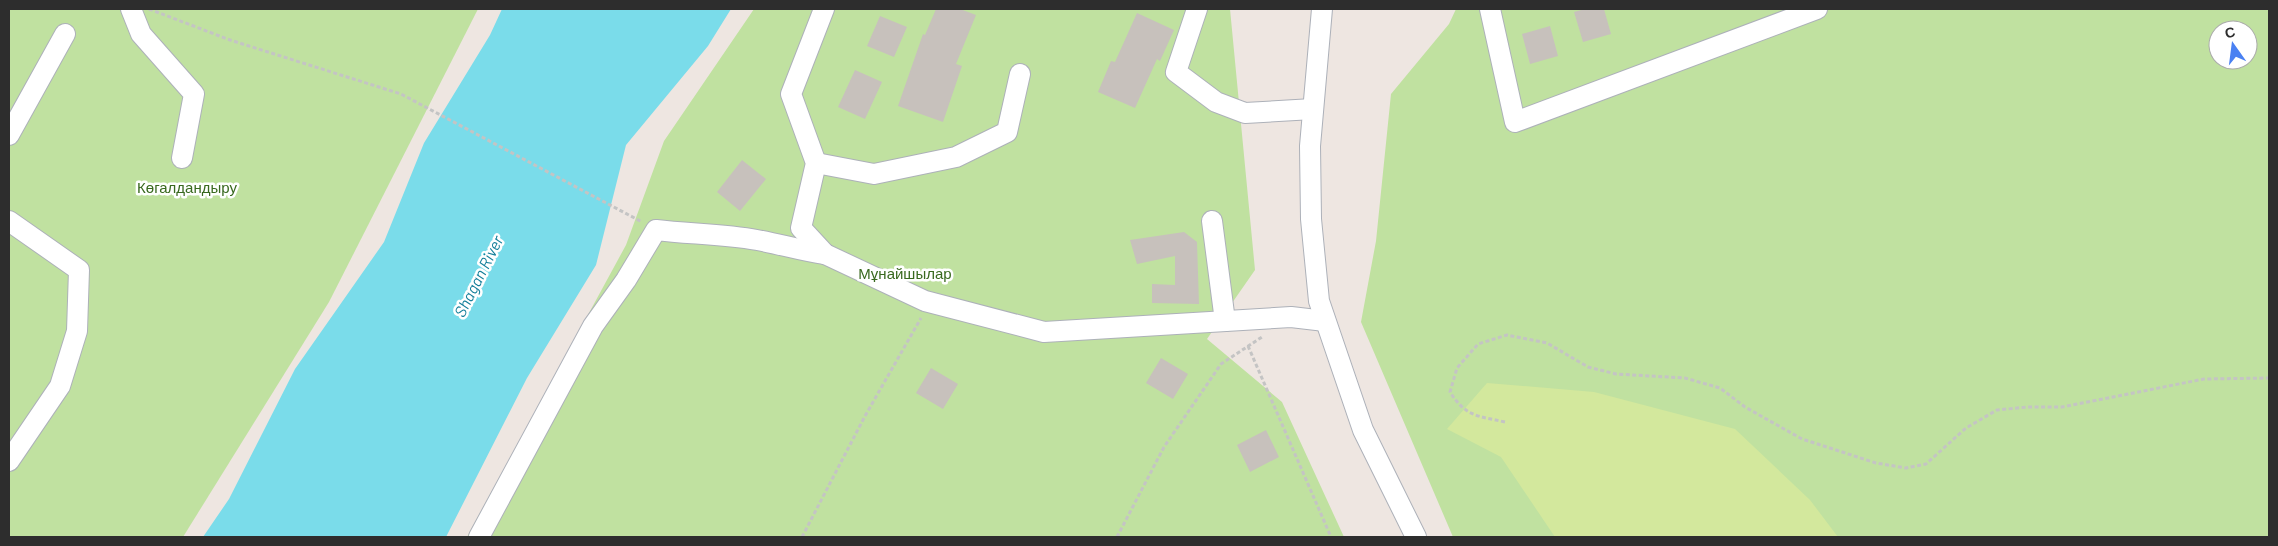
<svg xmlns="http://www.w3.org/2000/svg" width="2278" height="546" viewBox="0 0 2278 546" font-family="Barlow,sans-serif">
  <rect width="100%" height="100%" fill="#eee6e1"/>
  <!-- green -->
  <g fill="#c0e1a0" fill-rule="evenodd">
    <polygon points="9,9 478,9 329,302 183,537 9,537"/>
    <polygon points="754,9 1230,9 1255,270 1207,339 1282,402 1344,537 467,537 626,245 664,141"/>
    <path d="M 1456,9 L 2269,9 L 2269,537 L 1453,537 L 1361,322 L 1376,241 L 1391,94 L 1449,24 ZM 2218,30 L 2248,30 L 2248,60 L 2218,60 Z"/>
  </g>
  <!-- pitch -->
  <polygon fill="#d3e89d" points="1487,383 1594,392 1735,429 1810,500 1838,537 1555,537 1501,457 1447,429"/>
  <!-- water -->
  <polygon fill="#7adcea" points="502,9 731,9 708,46 626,145 596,265 527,378 446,537 203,537 229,499 295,369 384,242 424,143 490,35"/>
  <!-- building -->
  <g fill="#c7c1bc">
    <polygon points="936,9 960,9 976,15 956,64 962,66 943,122 898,106 923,34 925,35"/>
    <polygon points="1585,9 1604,9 1611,34 1583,42 1574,12"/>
    <polygon points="1137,13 1174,30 1160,61 1157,59 1135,108 1098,92 1111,61 1115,62"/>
    <polygon points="880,16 907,27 894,57 867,46"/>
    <polygon points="1550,26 1558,56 1530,64 1522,34"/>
    <polygon points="855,70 882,82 865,119 838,107"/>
    <polygon points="742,160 766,179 740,211 717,192"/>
    <polygon points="1184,232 1197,242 1199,304 1152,303 1152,284 1175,285 1175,256 1137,264 1130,240"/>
    <polygon points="1161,358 1188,374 1173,399 1146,383"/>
    <polygon points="931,368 958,384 943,409 916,393"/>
    <polygon points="1266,430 1279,457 1250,472 1237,445"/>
  </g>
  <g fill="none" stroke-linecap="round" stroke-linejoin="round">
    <!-- minor casing -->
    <g stroke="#adb1b9" stroke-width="22">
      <g id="minor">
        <polyline points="131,9 141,34 194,94 182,158"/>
        <polyline points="824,9 791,94 816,163 801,228 825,254 925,301 1044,332 1291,317 1325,321"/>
        <polyline points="1197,9 1176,72 1216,102 1245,113 1313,109"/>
        <polyline points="1322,9 1310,146 1311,219 1319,301 1363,430 1416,537"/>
        <polyline points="1490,9 1515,122 1817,9"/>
        <polyline points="9,135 65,34"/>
        <polyline points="816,163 874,174 956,157 1007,132 1020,74"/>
        <polyline points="9,221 79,270 77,331 60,386 9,461"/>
        <polyline points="1212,221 1225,321"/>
        <path d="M 479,537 L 593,326 L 626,280 L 656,230 C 689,234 723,234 757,240 C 780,244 802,251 825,254"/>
      </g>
    </g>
    <!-- path -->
    <g stroke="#c4c4c4" stroke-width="3" stroke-dasharray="4 2.5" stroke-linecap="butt">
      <polyline points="149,9 230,40 401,94 642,222"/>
      <polyline points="1248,346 1331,537"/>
      <path d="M 1505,422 C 1478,416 1466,417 1450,392 L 1457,368 L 1478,344 L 1507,335 L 1547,343 L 1588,367 L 1616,374 L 1685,378 L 1720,388 L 1745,407 L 1802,439 L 1876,463 L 1906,468 L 1926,464 L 1966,428 L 1997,410 L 2028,407 L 2062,407 L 2204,379 L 2269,378"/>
      <polyline points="802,537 865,416 921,318"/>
      <polyline points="1117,537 1164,447 1221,364 1262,337"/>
    </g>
    <!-- minor -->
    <use href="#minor" stroke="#fff" stroke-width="20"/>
  </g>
  <g text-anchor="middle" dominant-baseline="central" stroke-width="5" stroke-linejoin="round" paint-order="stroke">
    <!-- park labels -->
    <g font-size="15" fill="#39691f" stroke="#fff">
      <text x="187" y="187">Көгалдандыру</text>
      <text x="905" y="273">Мұнайшылар</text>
    </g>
    <!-- water labels -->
    <g font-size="16" font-style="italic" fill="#147f9a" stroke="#fff">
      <text transform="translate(478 276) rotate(-63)">Shagan River</text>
    </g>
  </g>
  <!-- border -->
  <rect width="2278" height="546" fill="none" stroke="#2d2d2d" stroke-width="20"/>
  <!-- north arrow -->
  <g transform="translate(2233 45) rotate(346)"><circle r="24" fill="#ffffff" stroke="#ababab"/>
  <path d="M0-4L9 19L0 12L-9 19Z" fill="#4a81f2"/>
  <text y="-8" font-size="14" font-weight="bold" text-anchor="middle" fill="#2d2d2d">С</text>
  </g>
</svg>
